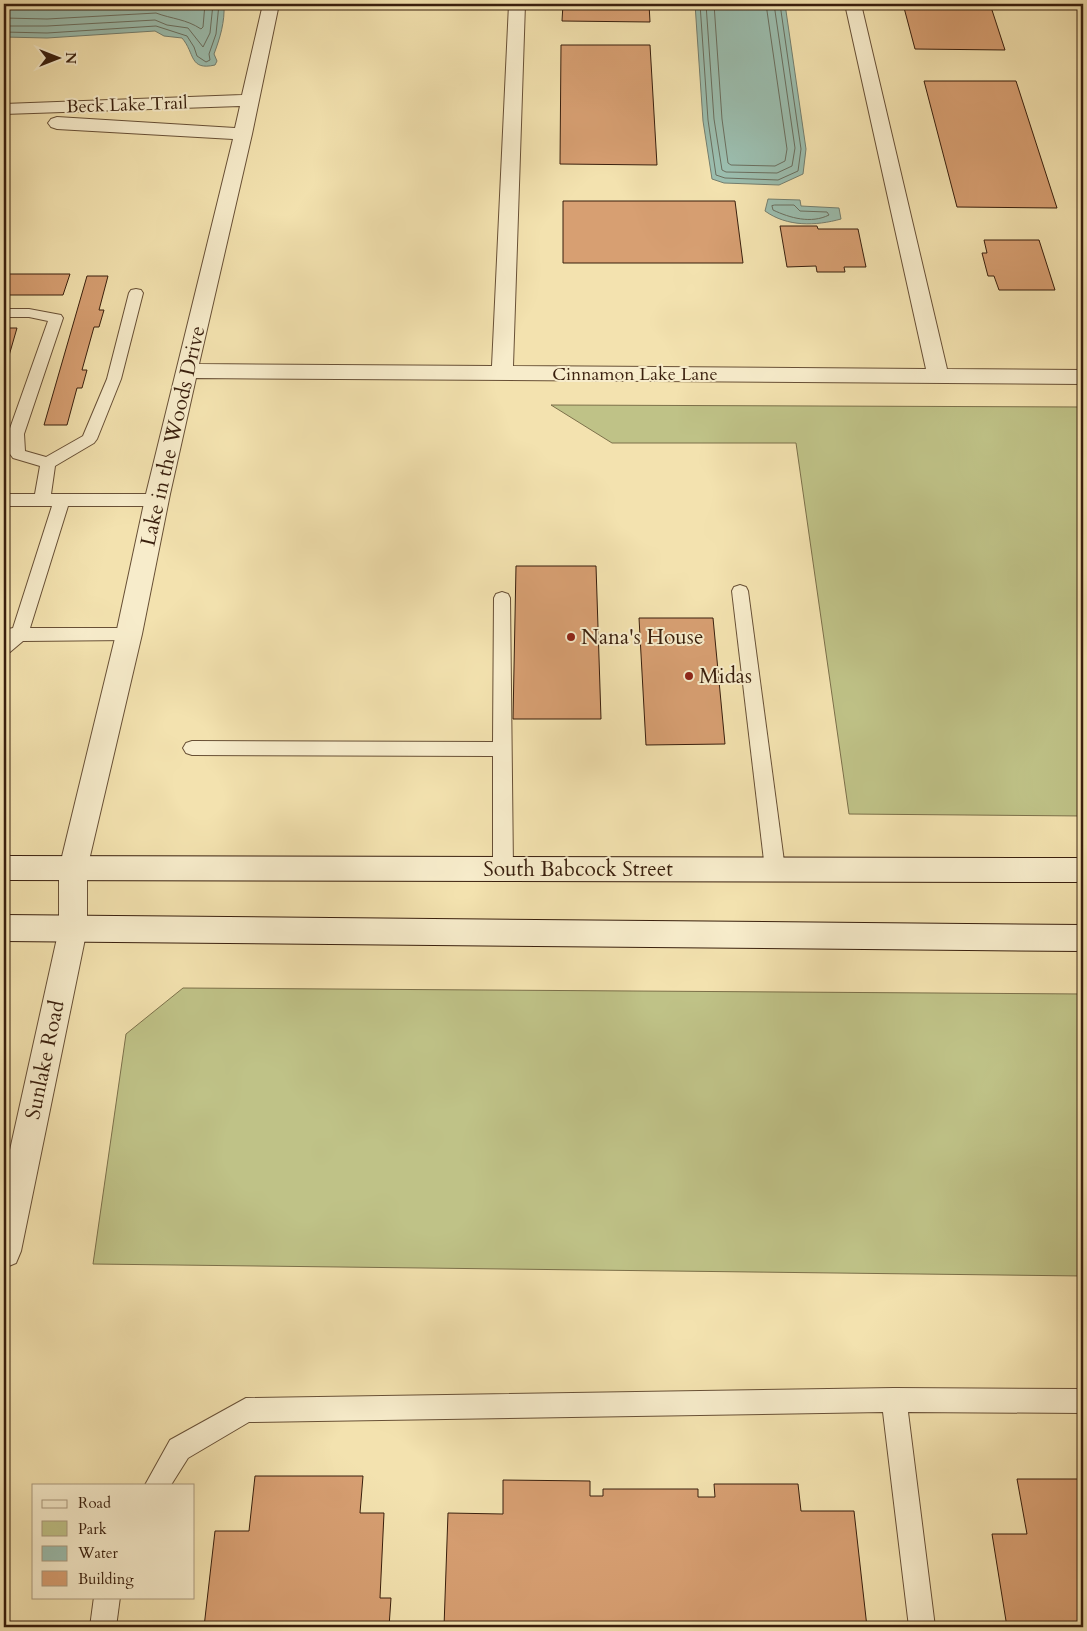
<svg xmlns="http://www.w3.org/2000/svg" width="1087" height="1631" viewBox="0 0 1087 1631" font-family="Cardo,serif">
  <rect width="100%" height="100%" fill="#f3e2af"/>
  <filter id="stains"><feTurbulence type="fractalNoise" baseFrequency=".004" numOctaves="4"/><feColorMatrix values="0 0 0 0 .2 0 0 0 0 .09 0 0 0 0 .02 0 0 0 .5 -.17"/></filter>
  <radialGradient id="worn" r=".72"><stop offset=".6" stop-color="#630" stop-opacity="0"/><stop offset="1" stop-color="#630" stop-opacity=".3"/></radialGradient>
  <!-- green -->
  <g fill="#bfc287" stroke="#7c704a">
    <polygon points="551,405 1083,407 1083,816 849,814 796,443 612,443"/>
    <polygon points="183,988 1083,994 1083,1276 93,1264 126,1034"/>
  </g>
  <!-- water -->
  <g fill="#9bbdae" stroke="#747e6e">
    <path d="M 4,4 L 224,4 C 225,22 220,38 214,54 L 217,61 L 215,65 C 189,71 195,53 182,38 L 164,36 L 155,31 L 47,38 L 4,37 Z"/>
    <polygon points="695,4 785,4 806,149 803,174 779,185 724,183 712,179 703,121"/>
    <path d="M 768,199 L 800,200 L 801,206 L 839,208 L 841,219 C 816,226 787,227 765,211 Z"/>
  </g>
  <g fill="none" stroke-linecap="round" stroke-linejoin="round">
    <!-- shore -->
    <g stroke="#6a6e5e" stroke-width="1">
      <polyline points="700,4 708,120 716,175 725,178 778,180 798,171 801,149 780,4"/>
      <polyline points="706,4 714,119 722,170 726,172 777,173 792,166 795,148 774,4"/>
      <polyline points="714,4 722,119 728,163 731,165 775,166 785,161 787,149 766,4"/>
      <path d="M 4,18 L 47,19 L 156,13 C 172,19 186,19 201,29 L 203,27 L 205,4"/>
      <polyline points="4,26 47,26 155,20 167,25 188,28 203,47 210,33 213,4"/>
      <polyline points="4,32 47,33 156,26 187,36 194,47 197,56 206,62 210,60 209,54 216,34 219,4"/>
      <path d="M 775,205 L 794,205 L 800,211 L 827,212 L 829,215 C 811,224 790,218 773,210 L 772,206 Z"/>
    </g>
  </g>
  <!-- building -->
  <g fill="#d79f72" stroke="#391f0d">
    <polygon points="563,4 649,4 650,22 562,21"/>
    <polygon points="903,4 990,4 1005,50 915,49"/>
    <polygon points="561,45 650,45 657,165 560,164"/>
    <polygon points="924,81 1016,81 1057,208 957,207"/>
    <polygon points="563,201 735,201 743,263 563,263"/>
    <polygon points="780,226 817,226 818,229 858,229 866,267 844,267 845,272 817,272 816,266 787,267"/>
    <polygon points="984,240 1039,240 1055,290 999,290 994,276 988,276 982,253 987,253"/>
    <polygon points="4,274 70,274 63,295 4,295"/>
    <polygon points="87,276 108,276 99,310 104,310 99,327 94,327 82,370 87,370 82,388 77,388 67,425 44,425"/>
    <polygon points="4,328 17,328 4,373"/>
    <polygon points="516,566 596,566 601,719 513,719"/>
    <polygon points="639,618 713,618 725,744 646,745"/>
    <polygon points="255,1476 363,1476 360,1513 384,1513 380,1598 391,1598 389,1627 204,1627 215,1531 249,1531"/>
    <polygon points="1017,1479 1083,1479 1083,1627 1007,1627 992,1534 1027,1534"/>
    <polygon points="503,1480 590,1481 590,1496 603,1496 603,1489 698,1489 698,1497 715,1497 714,1484 798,1484 801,1511 854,1511 867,1627 444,1627 448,1513 503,1514"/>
  </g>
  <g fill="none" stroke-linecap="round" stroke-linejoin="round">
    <!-- lane casing -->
    <g stroke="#685036" stroke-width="2">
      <g id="lane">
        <polygon points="136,289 141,290 143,293 121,379 97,439 94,443 55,466 51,494 157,494 163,496 165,500 163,504 157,506 68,506 30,628 129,628 135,629 138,634 135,639 129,640 23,641 10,652 4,653 4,630 13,628 52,506 4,506 4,494 35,494 40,466 13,458 10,454 8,434 48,321 29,317 4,317 4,309 29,309 61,315 63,318 24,434 25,451 46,457 83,436 107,379 129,293 131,290"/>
        <polygon points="740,585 746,587 748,591 785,869 782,875 775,877 768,875 765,869 732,591 734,587"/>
        <polygon points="502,592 508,594 510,598 513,869 510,875 503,877 496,875 493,869 493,756 192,755 186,753 183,748 186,743 192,741 493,742 494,598 496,594"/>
        <polygon points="894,1388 1083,1389 1083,1413 908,1412 935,1627 909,1627 883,1412 249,1422 188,1458 171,1485 145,1485 170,1440 246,1398"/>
        <polygon points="94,1597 120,1597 116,1627 90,1627"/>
      </g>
    </g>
    <!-- street casing -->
    <g stroke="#685036" stroke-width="2">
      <polygon id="street" points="263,4 279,4 252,134 199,364 492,366 509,4 525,4 513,366 926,369 845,4 861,4 947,369 1083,370 1083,384 196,378 170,494 142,634 87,869 87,929 21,1251 16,1263 4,1268 4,1177 59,929 59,869 116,634 146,494 233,139 57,129 51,127 48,123 51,119 57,117 235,128 240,106 4,114 4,104 242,95"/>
    </g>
    <!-- secondary casing -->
    <g stroke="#391f0d" stroke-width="2">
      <g id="secondary">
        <polygon points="4,856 1083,858 1083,882 4,880"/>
        <polygon points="4,915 1083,925 1083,951 4,941"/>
      </g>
    </g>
    <!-- lane -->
    <use href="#lane" fill="#f7eccb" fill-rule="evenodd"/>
    <!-- street -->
    <use href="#street" fill="#f7eccb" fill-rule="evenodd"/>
    <!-- secondary -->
    <use href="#secondary" fill="#f7eccb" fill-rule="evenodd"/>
  </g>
  <!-- markers -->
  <g fill="#8f2418" stroke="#f7eccb" stroke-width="2">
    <circle cx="571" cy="637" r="5"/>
    <circle cx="689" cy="676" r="5"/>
  </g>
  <g text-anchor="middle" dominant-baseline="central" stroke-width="4" stroke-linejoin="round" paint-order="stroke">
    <!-- far-street labels -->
    <g font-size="18" fill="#391f0d" stroke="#f7eccb">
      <text transform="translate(127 105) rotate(-2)">Beck Lake Trail</text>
      <text x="635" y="374">Cinnamon Lake Lane</text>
    </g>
    <!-- street labels -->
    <g font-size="21" fill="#391f0d" stroke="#f7eccb">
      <text transform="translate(173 436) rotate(-77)">Lake in the Woods Drive</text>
      <text x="578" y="869">South Babcock Street</text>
      <text transform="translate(45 1060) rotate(-78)">Sunlake Road</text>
    </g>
    <!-- poi labels -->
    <g font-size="21" fill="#391f0d" stroke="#f7eccb" text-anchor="start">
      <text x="581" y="637">Nana's House</text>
      <text x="699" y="676">Midas</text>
    </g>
  </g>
  <!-- margin -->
  <rect width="1087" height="1631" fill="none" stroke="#f3e2af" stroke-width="20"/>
  <rect x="5" y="5" width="1077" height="1621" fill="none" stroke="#391f0d" stroke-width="2.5"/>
  <rect x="10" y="10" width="1067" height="1611" fill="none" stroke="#391f0d"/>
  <!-- legend -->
  <rect x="32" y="1484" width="162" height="115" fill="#f7eccb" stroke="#ab9a7f"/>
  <rect x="42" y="1500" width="25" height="8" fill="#f7eccb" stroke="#ab9a7f"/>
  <text x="78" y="1508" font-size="15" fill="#391f0d">Road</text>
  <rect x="42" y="1521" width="25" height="15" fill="#bfc287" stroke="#ab9a7f"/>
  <text x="78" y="1534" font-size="15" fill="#391f0d">Park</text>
  <rect x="42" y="1546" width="25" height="15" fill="#9bbdae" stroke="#ab9a7f"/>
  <text x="78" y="1558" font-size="15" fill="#391f0d">Water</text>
  <rect x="42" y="1571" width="25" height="15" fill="#d79f72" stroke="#ab9a7f"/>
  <text x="78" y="1584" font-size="15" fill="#391f0d">Building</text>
  <!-- north arrow -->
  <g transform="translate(58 58) rotate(90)" stroke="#f7eccb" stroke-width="4" paint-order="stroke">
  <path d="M0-4L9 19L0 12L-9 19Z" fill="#391f0d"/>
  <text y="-8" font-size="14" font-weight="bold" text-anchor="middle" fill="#391f0d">N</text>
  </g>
  <rect width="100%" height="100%" filter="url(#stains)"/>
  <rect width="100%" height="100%" fill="url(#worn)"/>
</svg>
